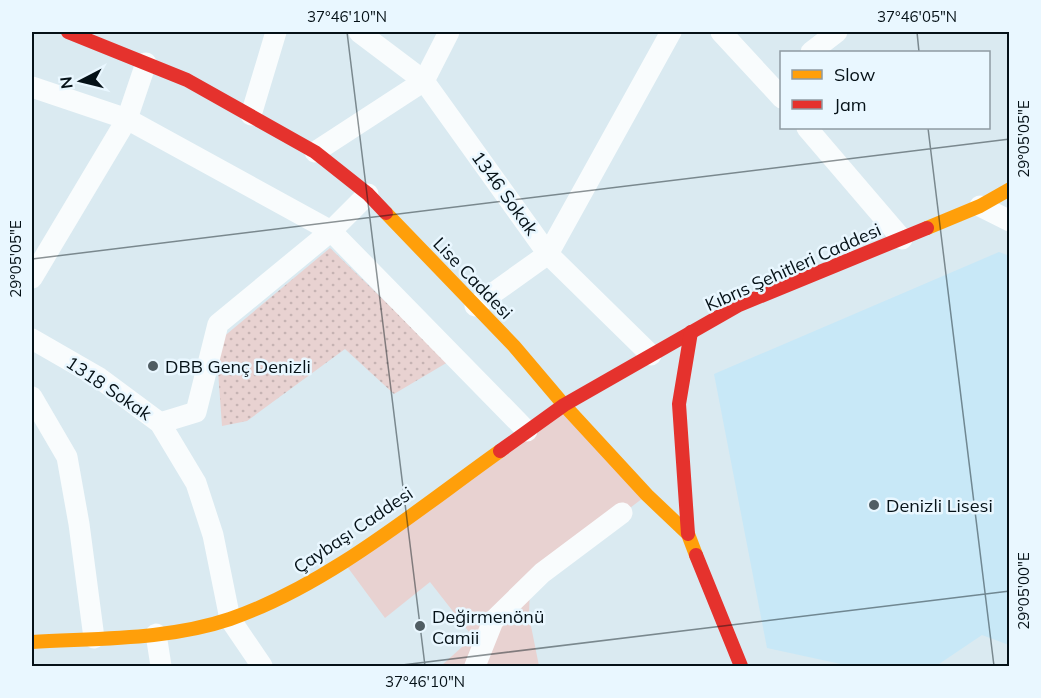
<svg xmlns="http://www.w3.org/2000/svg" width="1041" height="698" viewBox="0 0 1041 698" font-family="Mulish,sans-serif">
  <defs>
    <pattern id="park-dots" width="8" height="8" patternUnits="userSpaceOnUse" patternTransform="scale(1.5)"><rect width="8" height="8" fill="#e8d2d1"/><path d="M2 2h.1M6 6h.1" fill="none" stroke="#c6b3b3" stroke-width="1.8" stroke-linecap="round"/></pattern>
  </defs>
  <rect width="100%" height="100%" fill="#daeaf1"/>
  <!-- built -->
  <polygon fill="#c8e8f7" points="999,252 1010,256 1009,645 982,635 936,666 850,666 767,648 714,374"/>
  <!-- grass -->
  <polygon fill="#e8d2d1" points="564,405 647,495 530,584 529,616 539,666 441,666 473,637 430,582 385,618 343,561"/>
  <!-- park -->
  <polygon fill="url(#park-dots)" points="330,248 448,362 394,394 345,349 247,421 222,426 216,343"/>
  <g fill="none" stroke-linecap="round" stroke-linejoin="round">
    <!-- street -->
    <g stroke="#f9fcfd" stroke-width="21">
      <polyline points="359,32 424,81 548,254 651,355"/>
      <polyline points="721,32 782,98"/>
      <polyline points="811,52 837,32"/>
      <polyline points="32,87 127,119 331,231 527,431"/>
      <polyline points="251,115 276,32"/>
      <polyline points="807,128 902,239"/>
      <polyline points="315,152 424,81 449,32"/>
      <polyline points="980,206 1010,221"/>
      <polyline points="32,278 127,119 146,63"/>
      <polyline points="475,306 548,254 671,32"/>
      <polyline points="32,339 98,377 160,423 196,483 213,535 230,619 262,666"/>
      <polyline points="32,397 67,457 79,524 94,638"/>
      <polyline points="160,423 196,412 218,324 331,231 368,194"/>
      <polyline points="156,634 161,666"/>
      <polyline points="475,666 493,621 542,573 622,513"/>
    </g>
    <!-- slow -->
    <g stroke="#ff9f0a" stroke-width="14">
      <polyline points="386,213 514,346 564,405 647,495 688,534 696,555"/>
      <polyline points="927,228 980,206 1010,189"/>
      <path d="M 32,642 C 98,638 168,640 230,619 C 328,585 417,510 500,451"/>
    </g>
    <!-- jam -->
    <g stroke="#e5322d" stroke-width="14">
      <polyline points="68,32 187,80 315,152 368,194 386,213"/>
      <polyline points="500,451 564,405 739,305 927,228"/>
      <polyline points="688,534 679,404 691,332"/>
      <polyline points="696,555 741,666"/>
    </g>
  </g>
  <!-- ticks -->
  <path fill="none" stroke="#051117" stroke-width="1.5" stroke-opacity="0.45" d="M 347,32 L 425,666M 917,32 L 919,52M 928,128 L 994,666M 32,259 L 1010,139M 394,666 L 1010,591"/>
  <!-- markers -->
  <g fill="#505d63" stroke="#e9f7ff" stroke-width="2">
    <circle cx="153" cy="366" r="6"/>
    <circle cx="874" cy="505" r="6"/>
    <circle cx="420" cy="626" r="6"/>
  </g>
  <g text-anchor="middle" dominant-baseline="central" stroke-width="5" stroke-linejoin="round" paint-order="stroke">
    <!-- street labels -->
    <g font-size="18" fill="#051117" stroke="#e9f7ff">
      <text transform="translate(505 193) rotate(54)">1346 Sokak</text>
      <text transform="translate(793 267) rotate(-24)">Kıbrıs Şehitleri Caddesi</text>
      <text transform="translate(473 278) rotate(46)">Lise Caddesi</text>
      <text transform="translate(109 388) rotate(34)">1318 Sokak</text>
      <text transform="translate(353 530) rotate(-34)">Çaybaşı Caddesi</text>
    </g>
    <!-- poi labels -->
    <g font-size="18" fill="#051117" stroke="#e9f7ff" text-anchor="start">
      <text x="165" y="366">DBB Genç Denizli</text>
      <text x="886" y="505">Denizli Lisesi</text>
      <text x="432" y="616">Değirmenönü<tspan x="432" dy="21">Camii</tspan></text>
    </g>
  </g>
  <!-- border -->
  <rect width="1041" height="698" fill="none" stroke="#e9f7ff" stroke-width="66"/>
  <!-- legend -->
  <rect x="780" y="51" width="210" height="78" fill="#e9f7ff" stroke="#8e9ba2" stroke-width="1.5"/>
  <rect x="792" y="70" width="30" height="9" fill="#ff9f0a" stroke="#8e9ba2" stroke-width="1.5"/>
  <text x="834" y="81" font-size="18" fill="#051117">Slow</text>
  <rect x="792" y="100" width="30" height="9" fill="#e5322d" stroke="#8e9ba2" stroke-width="1.5"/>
  <text x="834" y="111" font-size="18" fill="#051117">Jam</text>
  <!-- north arrow -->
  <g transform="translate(81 81) rotate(263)" stroke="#e9f7ff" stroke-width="4.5" paint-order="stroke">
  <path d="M0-4.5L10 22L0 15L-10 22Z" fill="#051117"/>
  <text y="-9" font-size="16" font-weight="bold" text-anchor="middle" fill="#051117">N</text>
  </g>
  <rect x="33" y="33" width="975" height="632" fill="none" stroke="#051117" stroke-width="2"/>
  <g font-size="15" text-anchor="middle" fill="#051117">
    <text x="347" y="22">37°46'10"N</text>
    <text x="917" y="22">37°46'05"N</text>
    <text transform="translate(1024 139) rotate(-90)" y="5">29°05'05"E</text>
    <text transform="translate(16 259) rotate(-90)" y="5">29°05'05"E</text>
    <text transform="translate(1024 591) rotate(-90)" y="5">29°05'00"E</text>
    <text x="425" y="687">37°46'10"N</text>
  </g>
</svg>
